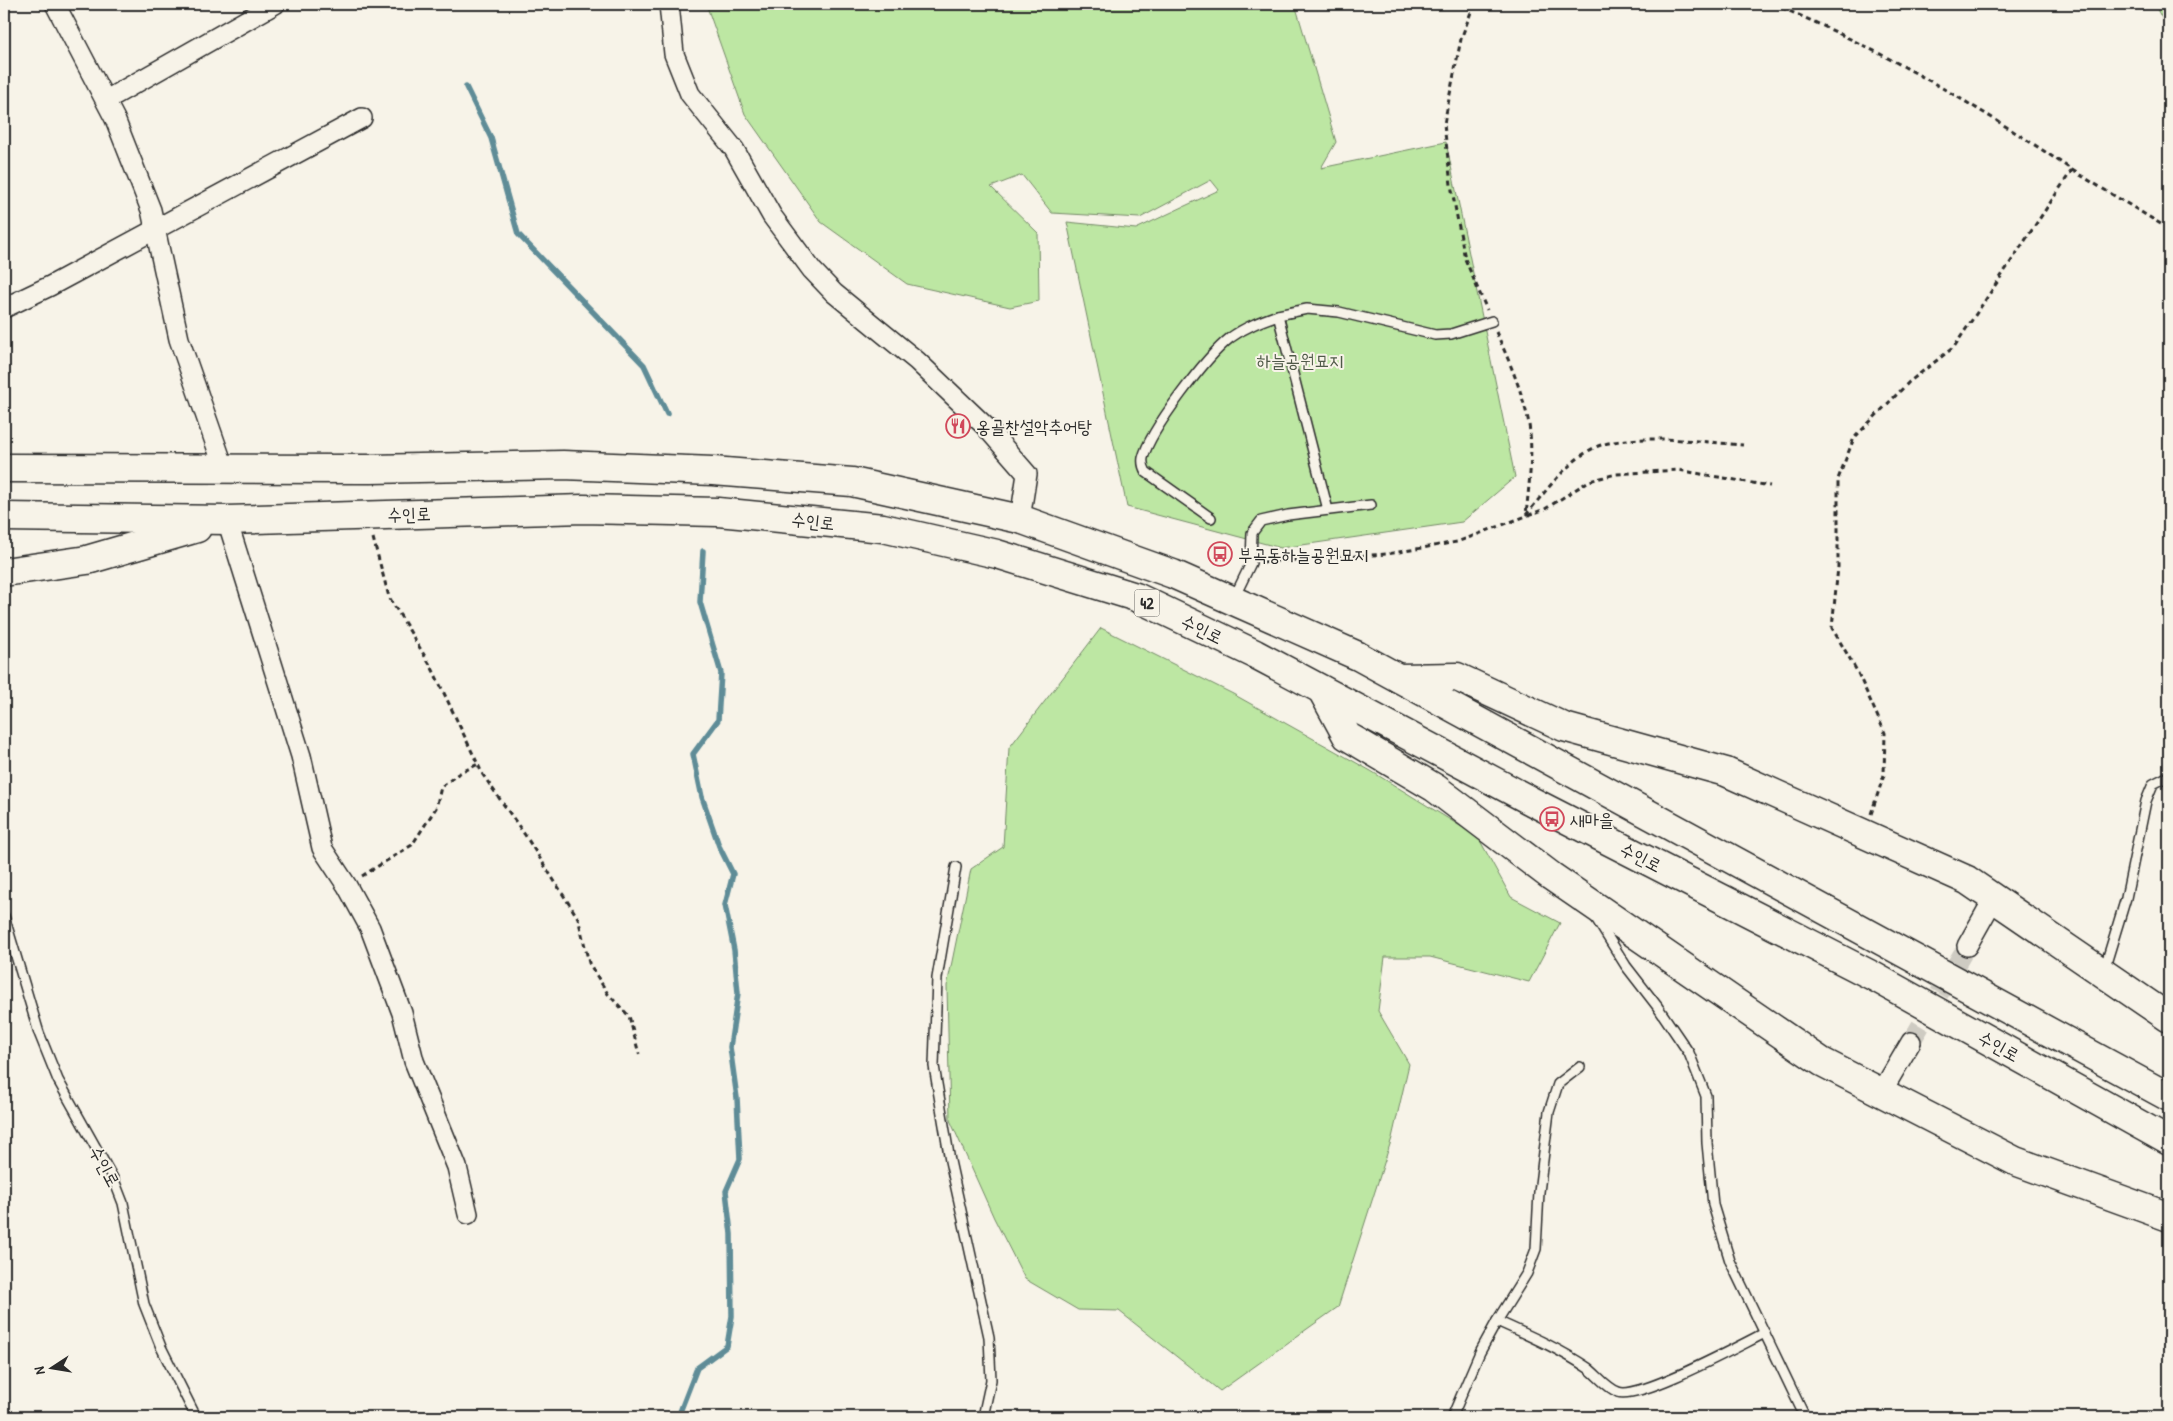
<svg xmlns="http://www.w3.org/2000/svg" width="2173" height="1421" viewBox="0 0 2173 1421" font-family="'Patrick Hand','Poor Story',sans-serif">
  <rect width="100%" height="100%" fill="#f7f3e8"/>
  <filter id="ink" filterUnits="userSpaceOnUse"><feTurbulence type="fractalNoise" baseFrequency=".02" numOctaves="2"/><feDisplacementMap in="SourceGraphic" scale="10" xChannelSelector="R" yChannelSelector="G"/><feConvolveMatrix kernelMatrix="1 2 1 2 8 2 1 2 1" color-interpolation-filters="sRGB"/></filter>
  <g filter="url(#ink)">
    <!-- green -->
    <g fill="#bde7a3" stroke="#748967">
      <polygon points="706,4 1295,4 1336,142 1321,168 1446,142 1515,477 1462,522 1281,548 1127,507 1067,222 1136,229 1219,190 1211,180 1140,218 1052,213 1022,175 991,187 1038,233 1039,301 1010,307 907,284 821,222 745,114"/>
      <polygon points="2154,4 2169,4 2169,31"/>
      <polygon points="1101,628 1233,694 1371,771 1478,837 1511,897 1560,923 1529,982 1430,957 1385,957 1378,1011 1409,1064 1392,1138 1338,1307 1220,1391 1119,1311 1078,1310 1025,1279 994,1218 950,1120 947,986 971,869 1003,847 1009,748"/>
    </g>
    <g fill="none" stroke-linecap="round" stroke-linejoin="round">
      <!-- stream -->
      <g stroke="#5e8c97" stroke-width="5.5">
        <polyline points="466,87 491,138 518,234 644,365 667,414"/>
        <polyline points="678,1417 697,1368 727,1346 732,1316 731,1234 726,1191 740,1159 737,1098 730,1047 738,993 734,950 725,905 733,874 719,846 702,797 693,754 718,720 721,673 700,602 703,551"/>
      </g>
      <!-- minor-tunnel -->
      <polyline stroke="#cecbc2" stroke-width="19" stroke-dasharray="19 9" stroke-linecap="butt" points="1911,1042 1967,946"/>
      <!-- service casing -->
      <g stroke="#2b2b2b" stroke-width="12">
        <g id="service">
          <polyline points="1278,315 1307,309 1339,312 1435,335 1451,334 1492,321"/>
          <path d="M 1211,518 L 1146,472 C 1143,467 1142,464 1143,458 C 1150,430 1207,356 1230,338 C 1245,327 1261,321 1278,315 L 1328,510"/>
          <polyline points="1234,598 1251,563 1252,533 1261,521 1288,515 1371,505"/>
          <polyline points="956,867 937,978 934,1066 950,1161 989,1337 991,1380 983,1417"/>
          <polyline points="1594,915 1626,966 1657,1006 1689,1053 1706,1096 1707,1143 1713,1205 1730,1261 1805,1417"/>
          <polyline points="4,916 39,1033 58,1080 114,1180 123,1203 144,1304 161,1347 196,1417"/>
          <polyline points="2104,970 2126,898 2146,801 2153,784 2169,776"/>
          <polyline points="1497,1321 1527,1273 1536,1249 1539,1192 1549,1112 1558,1084 1580,1067"/>
          <path d="M 1452,1417 L 1480,1352 L 1497,1321 C 1528,1335 1560,1349 1588,1368 C 1597,1375 1607,1388 1618,1392 C 1640,1400 1740,1345 1765,1333"/>
        </g>
      </g>
      <!-- minor casing -->
      <g stroke="#2b2b2b" stroke-width="22">
        <g id="minor">
          <polyline points="55,4 115,119 151,210 179,339 224,468"/>
          <polyline points="669,4 674,54 690,94 734,149 772,216 812,270 834,293 917,361 986,427 1027,474 1020,519"/>
          <polyline points="106,100 275,4"/>
          <polyline points="4,308 50,286 362,118"/>
          <polyline points="227,520 301,756 322,848 347,886 370,928 402,1013 414,1061 457,1167 468,1214"/>
          <polyline points="1967,946 1994,898"/>
          <polyline points="1881,1093 1911,1042"/>
        </g>
      </g>
      <!-- primary casing -->
      <g stroke="#2b2b2b" stroke-width="31">
        <g id="primary">
          <polyline points="4,468 371,469 563,465 713,471 852,482 1020,519 1173,574 1358,656 2169,1097"/>
          <polyline points="4,517 227,520 583,509 718,512 883,528 997,554 1136,597 1255,654 1533,802 1873,976 2169,1141"/>
          <polyline points="4,572 87,560 197,528"/>
          <polyline points="1399,678 1457,677 1564,727 1726,772 1967,880 2169,1018"/>
          <polyline points="1322,690 1347,736 1435,788 1551,876 1822,1062 2015,1161 2169,1217"/>
        </g>
      </g>
      <!-- path -->
      <g stroke="#2b2b2b" stroke-width="3" stroke-dasharray="5 4" stroke-linecap="butt">
        <polyline points="1474,4 1461,39 1444,124 1451,185 1465,259 1487,310"/>
        <path d="M 1773,4 C 1879,48 1977,105 2072,170 L 1954,347 L 1909,382 L 1854,438 L 1838,479 L 1838,567 L 1832,628 L 1857,671 L 1885,733 L 1884,775 L 1871,814"/>
        <polyline points="2072,170 2169,229"/>
        <path d="M 1496,332 C 1509,360 1521,389 1528,419 C 1534,450 1529,484 1526,515"/>
        <path d="M 1526,515 C 1544,493 1573,454 1601,445 C 1640,433 1703,442 1743,445"/>
        <polyline points="373,538 389,597 432,668 483,775 525,835 578,918 589,963 608,994 629,1016 639,1054"/>
        <polyline points="1264,562 1387,554 1457,542 1545,509 1589,481 1616,474 1678,470 1770,486"/>
        <polyline points="362,876 412,845 436,808 441,787 458,774 478,764"/>
      </g>
      <!-- service -->
      <use href="#service" stroke="#f7f3e8" stroke-width="9"/>
      <!-- minor -->
      <use href="#minor" stroke="#f7f3e8" stroke-width="19"/>
      <!-- primary -->
      <use href="#primary" stroke="#f7f3e8" stroke-width="28"/>
    </g>
  </g>
  <!-- icons -->
  <defs>
    <g id="restaurant-ring" transform="scale(1.25)"><circle r="9.5" fill="#f7f3e8" stroke="#d1495b" stroke-width="1.5"/><path d="M-5-6h1v4h1v-4h1v4h1v-4h1v5L-1.5 .5V6h-2V.5L-5-1ZM5-6V6H3V1.5H1.5Q1.5-4 5-6Z" fill="#d1495b"/></g>
    <g id="bus-ring" transform="scale(1.25)"><circle r="9.5" fill="#f7f3e8" stroke="#d1495b" stroke-width="1.5"/><path d="M-5-6H5V4H4V6H2V4H-2V6H-4V4H-5ZM-3.5-4V0h7V-4ZM-3.5 1.2v1.5H-2V1.2ZM2 1.2v1.5H3.5V1.2Z" fill="#d1495b"/></g>
  </defs>
  <g fill-rule="evenodd">
    <use href="#restaurant-ring" x="958" y="426"/>
    <use href="#bus-ring" x="1220" y="554"/>
    <use href="#bus-ring" x="1552" y="819"/>
  </g>
  <g text-anchor="middle" dominant-baseline="central" stroke-width="4" stroke-linejoin="round" paint-order="stroke">
    <!-- shield labels -->
    <rect fill="#f7f3e8" stroke="#686764" stroke-width="1" x="1134.5" y="589.5" width="25" height="27" rx="4"/>
    <g font-size="16" font-weight="bold" fill="#2b2b2b">
      <text x="1147" y="603">42</text>
    </g>
    <!-- park labels -->
    <g font-size="18" fill="#505a49" stroke="#f7f3e8">
      <text x="1300" y="360">하늘공원묘지</text>
    </g>
    <!-- poi labels -->
    <g font-size="18" fill="#2b2b2b" stroke="#f7f3e8" text-anchor="start">
      <text x="976" y="426">옹골찬설악추어탕</text>
      <text x="1238" y="554">부곡동하늘공원묘지</text>
      <text x="1570" y="819">새마을</text>
    </g>
    <!-- street labels -->
    <g font-size="18" fill="#2b2b2b" stroke="#f7f3e8">
      <text transform="translate(409 514) rotate(-2)">수인로</text>
      <text transform="translate(813 521) rotate(6)">수인로</text>
      <text transform="translate(1202 629) rotate(26)">수인로</text>
      <text transform="translate(1641 857) rotate(27)">수인로</text>
      <text transform="translate(1999 1046) rotate(29)">수인로</text>
      <text transform="translate(105 1166) rotate(62)">수인로</text>
    </g>
  </g>
  <!-- margin -->
  <rect width="2173" height="1421" fill="none" stroke="#f7f3e8" stroke-width="20"/>
  <rect x="10" y="10" width="2153" height="1401" fill="none" stroke="#2b2b2b" stroke-width="2" filter="url(#ink)"/>
  <!-- north arrow -->
  <g transform="translate(52 1368) rotate(258)" stroke="#f7f3e8" stroke-width="4" paint-order="stroke">
  <path d="M0-4L9 19L0 12L-9 19Z" fill="#2b2b2b"/>
  <text y="-8" font-size="14" font-weight="bold" text-anchor="middle" fill="#2b2b2b">N</text>
  </g>
</svg>
